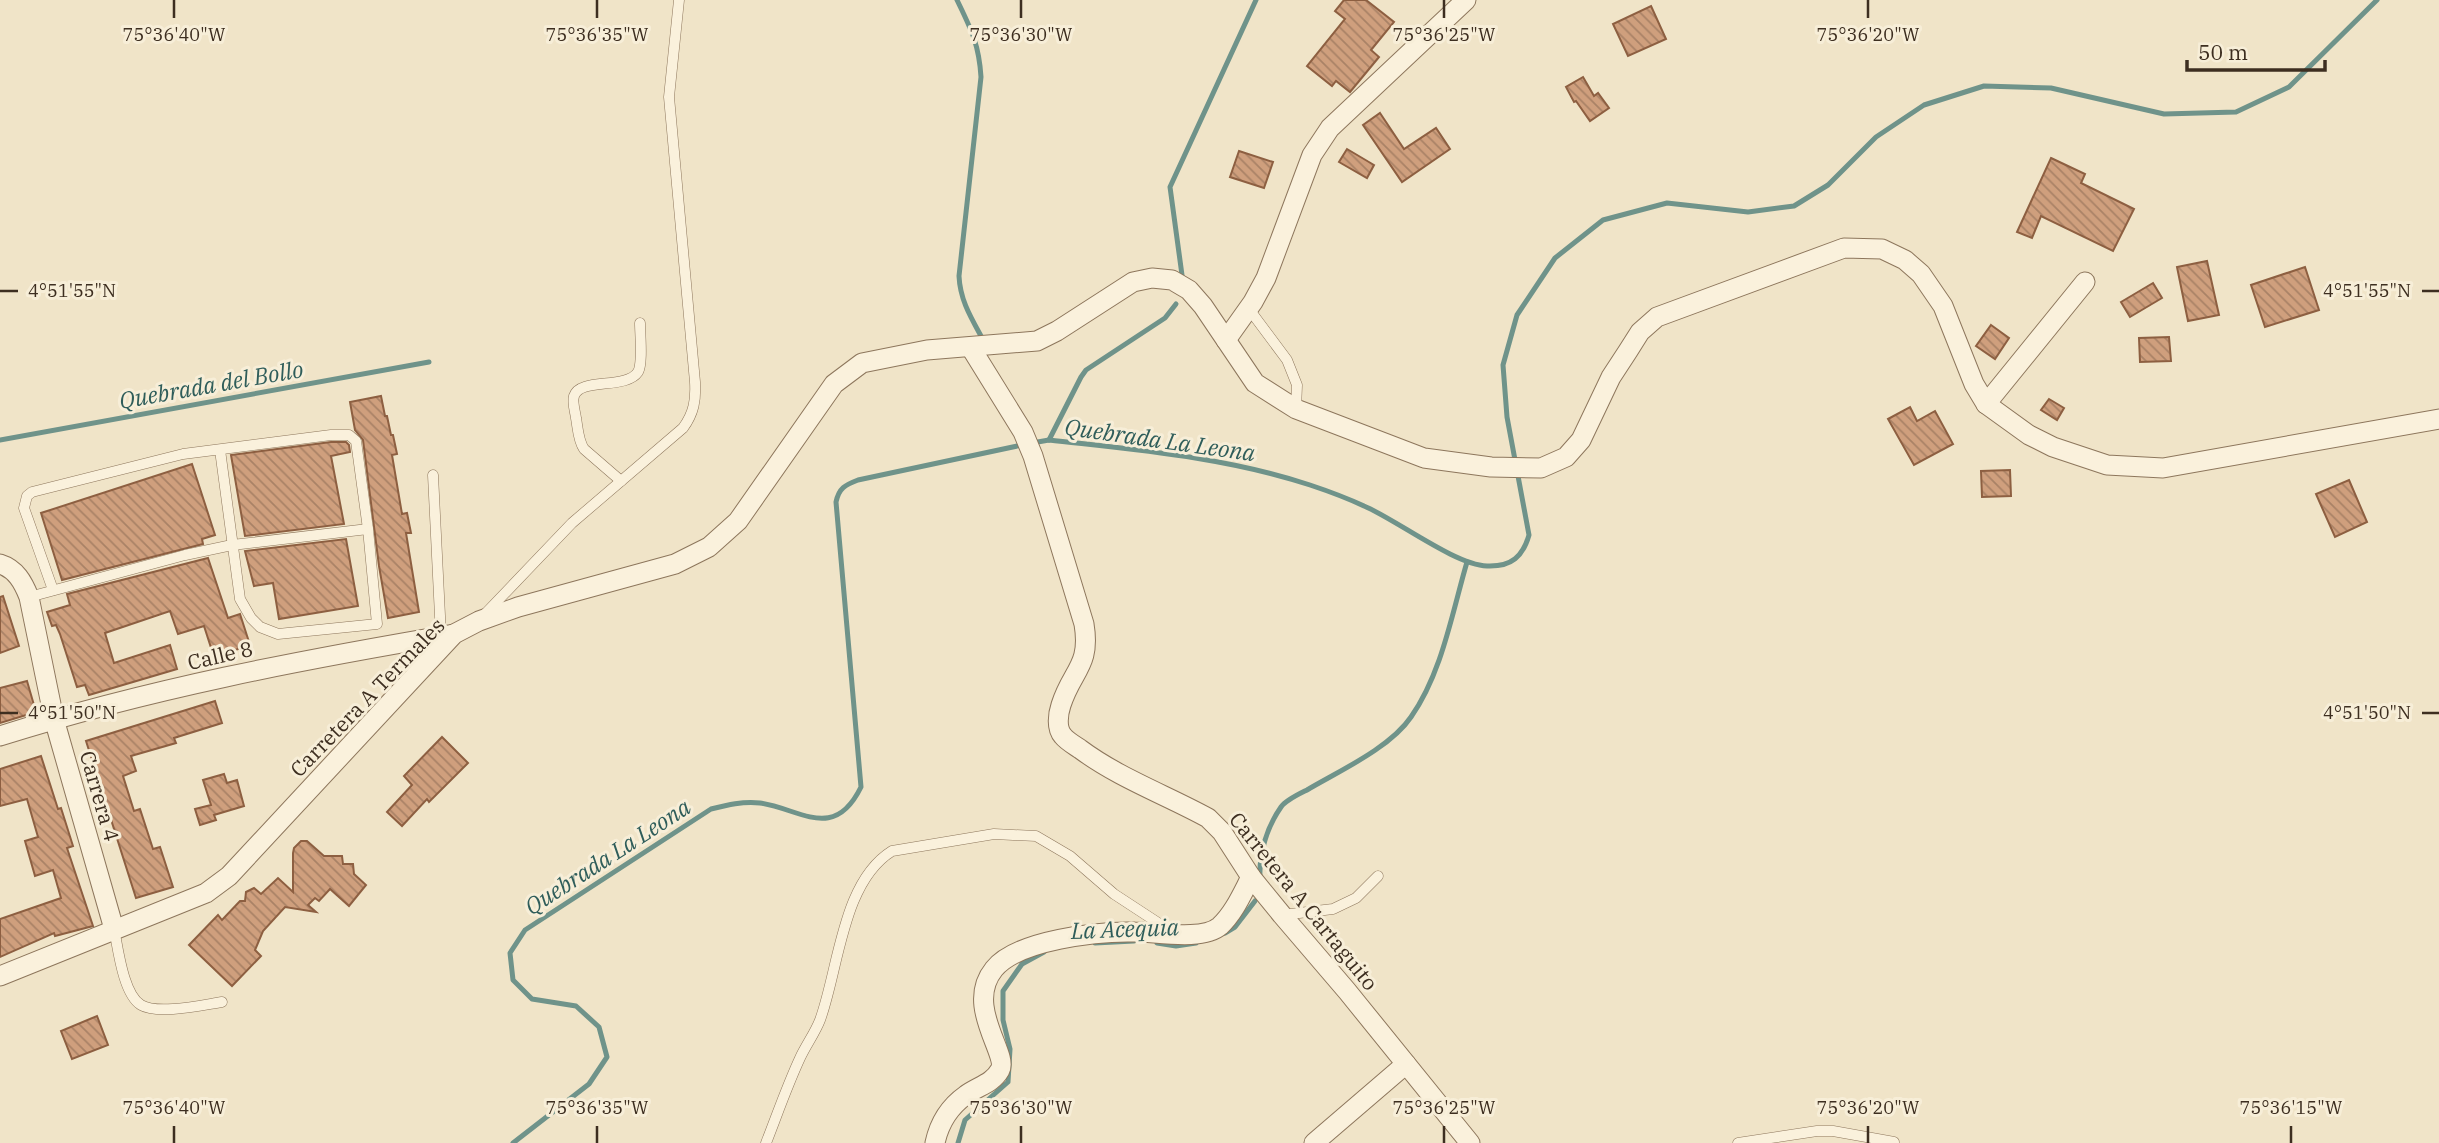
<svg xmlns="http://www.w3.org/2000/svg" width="2439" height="1143" viewBox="0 0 2439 1143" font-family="'IBM Plex Serif',serif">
  <defs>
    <pattern id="building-back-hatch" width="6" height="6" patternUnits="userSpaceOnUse" patternTransform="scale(1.75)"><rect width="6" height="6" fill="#cf9f7d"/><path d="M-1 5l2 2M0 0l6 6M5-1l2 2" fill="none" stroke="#a98266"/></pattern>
  </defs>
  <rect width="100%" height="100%" fill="#f0e4c8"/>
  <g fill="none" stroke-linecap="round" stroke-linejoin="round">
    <!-- stream -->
    <g stroke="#6f938a" stroke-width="5">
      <path d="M 957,0 C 971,29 979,44 981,77 L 959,276 C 960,299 970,316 981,336"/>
      <polyline points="1182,275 1170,187 1256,0"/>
      <polyline points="0,440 429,362"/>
      <polyline points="1049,440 1081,377 1086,370 1165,318 1176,304"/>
      <path d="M 1032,443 L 1049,440 C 1137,450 1225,457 1310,485 C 1328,491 1347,498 1364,506 C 1397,520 1455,565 1487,566 C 1512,567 1523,556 1529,535 L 1507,417 L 1503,365 L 1517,315 L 1555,258 L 1603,220 L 1667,203 L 1748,212 L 1794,206 L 1828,185 L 1876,137 L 1924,105 L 1984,86 L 2051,88 L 2164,114 L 2236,112 L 2289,87 L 2377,0"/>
      <path d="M 1260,877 C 1259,853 1267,827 1281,807 C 1286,800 1299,794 1307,790 C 1339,771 1390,748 1411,717 C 1442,673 1452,613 1467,562"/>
      <polyline points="1225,933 1235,927 1255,901"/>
      <polyline points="1095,943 1134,941"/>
      <polyline points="1157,943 1176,946 1196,943"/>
      <path d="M 513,1143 L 589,1084 L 607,1057 L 599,1027 L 576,1006 L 532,999 L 513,980 L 510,953 L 525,930 L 711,809 C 727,805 743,801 760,803 C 801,809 834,842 861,787 L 836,502 C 839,488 845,485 858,480 L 1022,445"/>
      <polyline points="958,1143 965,1120 1008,1082 1010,1049 1003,1020 1003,991 1022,964 1044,952"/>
    </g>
  </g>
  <!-- building -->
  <g fill="url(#building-back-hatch)" stroke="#8d5f41" stroke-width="2">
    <polygon points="1344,0 1366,0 1394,22 1371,50 1379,57 1350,92 1336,81 1332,86 1307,66 1345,19 1335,11"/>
    <polygon points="1651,6 1666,39 1628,56 1613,24"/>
    <polygon points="1583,77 1594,96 1598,93 1609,108 1590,121 1576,101 1574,102 1566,87"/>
    <polygon points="1380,113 1404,149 1436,128 1450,149 1402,182 1363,125"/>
    <polygon points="1347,149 1374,165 1367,178 1339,162"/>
    <polygon points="1239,151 1273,162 1264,188 1230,177"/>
    <polygon points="2051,158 2085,174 2081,183 2134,209 2113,251 2041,216 2032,238 2017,232"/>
    <polygon points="2207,261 2219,315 2188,321 2177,267"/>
    <polygon points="2305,267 2319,310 2265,327 2251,285"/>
    <polygon points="2153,283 2162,298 2130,317 2121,302"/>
    <polygon points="1991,325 2009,338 1995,359 1976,346"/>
    <polygon points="2169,337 2171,361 2140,362 2139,338"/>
    <polygon points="381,396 385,416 387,416 391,435 393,435 397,454 392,455 402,514 407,513 411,533 406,533 419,612 388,618 379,566 363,440 355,430 350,402"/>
    <polygon points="2049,399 2064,408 2057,420 2041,410"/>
    <polygon points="1910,407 1917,421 1935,411 1953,444 1914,465 1888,419"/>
    <polygon points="331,442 346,442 349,445 350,452 331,456 344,524 245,536 231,455"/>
    <polygon points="192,464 215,535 202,539 203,544 62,580 41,513"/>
    <polygon points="2010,470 2011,496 1982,497 1981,471"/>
    <polygon points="2349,480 2367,522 2335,537 2316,494"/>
    <polygon points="346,539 358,606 279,619 273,583 254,586 245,551"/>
    <polygon points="208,558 228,618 240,614 250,645 214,657 204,626 178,634 170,611 105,633 114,663 170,645 177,669 89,695 85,685 77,687 60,634 56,625 52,626 47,612 70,605 67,594"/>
    <polygon points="3,596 19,646 0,653 0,597"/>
    <polygon points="27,681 36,712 0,723 0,688"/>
    <polygon points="215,701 222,723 174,738 176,743 131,756 136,771 123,776 134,811 140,809 153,849 160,847 173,887 136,898 86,741"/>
    <polygon points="442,737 468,763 429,802 427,799 402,826 387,812 412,785 404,776"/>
    <polygon points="41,756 58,809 61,808 73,846 67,848 93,926 55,936 54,933 0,957 0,919 61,898 53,870 35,876 25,841 38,837 27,799 0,806 0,769"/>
    <polygon points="224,774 227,783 237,780 244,806 214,815 216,820 200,825 195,809 211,805 203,780"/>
    <polygon points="301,841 307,841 324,856 342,856 343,864 353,864 354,874 366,885 349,906 330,889 319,901 315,898 308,905 316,912 285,907 263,931 255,950 261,956 232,986 189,945 218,915 222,920 240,901 245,901 246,892 254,888 261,894 278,878 293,892 293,853 294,848"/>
    <polygon points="97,1016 108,1045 72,1059 61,1031"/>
  </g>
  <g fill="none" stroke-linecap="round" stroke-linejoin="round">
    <!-- lane casing -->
    <g stroke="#8d765c" stroke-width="11">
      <g id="lane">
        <polyline points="1249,309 1287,360 1297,385 1296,409"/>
        <polyline points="433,475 441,636"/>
        <path d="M 621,481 L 584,449 C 578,440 578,429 576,418 C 575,411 572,402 574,396 C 580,377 626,390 638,372 C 643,363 640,334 640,323"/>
        <polyline points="53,590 24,508 27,496 32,492 183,454 331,435 349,435 356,441 368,529 377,624 278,634 260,627 251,618 240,599 220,450"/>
        <polyline points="29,597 185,555 232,545 368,529"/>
        <path d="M 486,613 L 572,523 L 683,428 C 694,413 696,400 695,382 L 669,97 L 679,0"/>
        <polyline points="1282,915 1333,909 1356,898 1378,876"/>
        <path d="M 114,929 C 118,948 123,994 141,1005 C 158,1015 202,1005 222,1002"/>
        <path d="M 766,1143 C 777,1115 787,1086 800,1058 C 806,1045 815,1033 820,1020 C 839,968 842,882 892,851 L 994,834 L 1036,836 L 1070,856 L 1114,894 L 1169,930"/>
        <polyline points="1738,1143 1817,1131 1833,1131 1894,1142"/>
      </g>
    </g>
    <!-- street casing -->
    <g stroke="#8d765c" stroke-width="21">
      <g id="street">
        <polyline points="1226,340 1253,302 1266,278 1312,155 1330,128 1466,0"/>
        <path d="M 971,348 L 1023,432 L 1033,456 L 1084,624 C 1091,666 1072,670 1061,705 C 1058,714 1056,728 1063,736 C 1067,741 1074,745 1080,749 C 1119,778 1166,795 1208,818 L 1222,832 L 1251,877 L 1282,915 L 1347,991 L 1470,1143"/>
        <polyline points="1986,404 2085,282"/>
        <path d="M 0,564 C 16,569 23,582 29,597 L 54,719 L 114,929"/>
        <path d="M 0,736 C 148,689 301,660 454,634"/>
        <polyline points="0,976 206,893 229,876 454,634 479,621 518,607 675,564 709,547 738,521 834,384 862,363 927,350 1037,341 1057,331 1133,282 1152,278 1172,280 1189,290 1203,306 1255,383 1296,409 1424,458 1491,467 1541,468 1566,457 1581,440 1611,377 1628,351 1640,332 1657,317 1844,248 1882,249 1905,260 1921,274 1943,306 1974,384 1986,404 2029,435 2053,447 2107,465 2163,468 2439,419"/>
        <path d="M 935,1143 C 939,1124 949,1107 966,1095 C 978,1086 992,1084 1000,1070 C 1009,1054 964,1006 994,969 C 1017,940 1099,931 1135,932 C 1156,932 1203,941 1220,926 C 1234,913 1242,894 1251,877"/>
        <polyline points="1314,1143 1406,1064"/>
      </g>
    </g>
    <!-- lane -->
    <use href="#lane" stroke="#faf1dc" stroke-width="10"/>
    <!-- street -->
    <use href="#street" stroke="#faf1dc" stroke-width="19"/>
  </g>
  <!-- ticks -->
  <path fill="none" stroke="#3d2e20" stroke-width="2.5" d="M 174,0 L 174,18M 597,0 L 597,18M 1021,0 L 1021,18M 1444,0 L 1444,18M 1868,0 L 1868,18M 0,291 L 18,291M 2422,291 L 2439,291M 0,713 L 18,713M 2422,713 L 2439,713M 174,1126 L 174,1143M 597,1126 L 597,1143M 1021,1126 L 1021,1143M 1444,1126 L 1444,1143M 1868,1126 L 1868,1143M 2291,1126 L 2291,1143"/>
  <g text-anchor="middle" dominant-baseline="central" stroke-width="6" stroke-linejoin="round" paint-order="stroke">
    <!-- street labels -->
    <g font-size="21" fill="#3d2e20" stroke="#f7eed8">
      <text transform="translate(220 655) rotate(-13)">Calle 8</text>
      <text transform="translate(367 697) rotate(-46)">Carretera A Termales</text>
      <text transform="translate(100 796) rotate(74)">Carrera 4</text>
      <text transform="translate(1304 901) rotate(51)">Carretera A Cartaguito</text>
    </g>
    <!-- water labels -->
    <g font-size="23" font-style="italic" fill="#2f5d5a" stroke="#f7eed8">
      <text transform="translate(211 384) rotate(-10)">Quebrada del Bollo</text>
      <text transform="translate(1160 439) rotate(8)">Quebrada La Leona</text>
      <text transform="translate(607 856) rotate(-33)">Quebrada La Leona</text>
      <text transform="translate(1125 928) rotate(-2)">La Acequia</text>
    </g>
  </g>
  <g font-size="18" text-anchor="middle" fill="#3d2e20" stroke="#f7eed8" stroke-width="6" stroke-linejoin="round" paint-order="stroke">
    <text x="174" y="41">75°36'40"W</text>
    <text x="597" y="41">75°36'35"W</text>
    <text x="1021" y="41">75°36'30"W</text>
    <text x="1444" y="41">75°36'25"W</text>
    <text x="1868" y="41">75°36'20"W</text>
    <text x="72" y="297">4°51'55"N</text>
    <text x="2367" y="297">4°51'55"N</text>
    <text x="72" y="719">4°51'50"N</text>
    <text x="2367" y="719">4°51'50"N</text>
    <text x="174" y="1114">75°36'40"W</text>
    <text x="597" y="1114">75°36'35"W</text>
    <text x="1021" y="1114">75°36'30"W</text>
    <text x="1444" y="1114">75°36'25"W</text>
    <text x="1868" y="1114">75°36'20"W</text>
    <text x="2291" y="1114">75°36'15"W</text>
  </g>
  <!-- scale -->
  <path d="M2187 60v10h138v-10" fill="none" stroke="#3d2e20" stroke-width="3.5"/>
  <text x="2198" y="60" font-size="21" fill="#3d2e20" stroke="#f7eed8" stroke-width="5" paint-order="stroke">50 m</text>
</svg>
